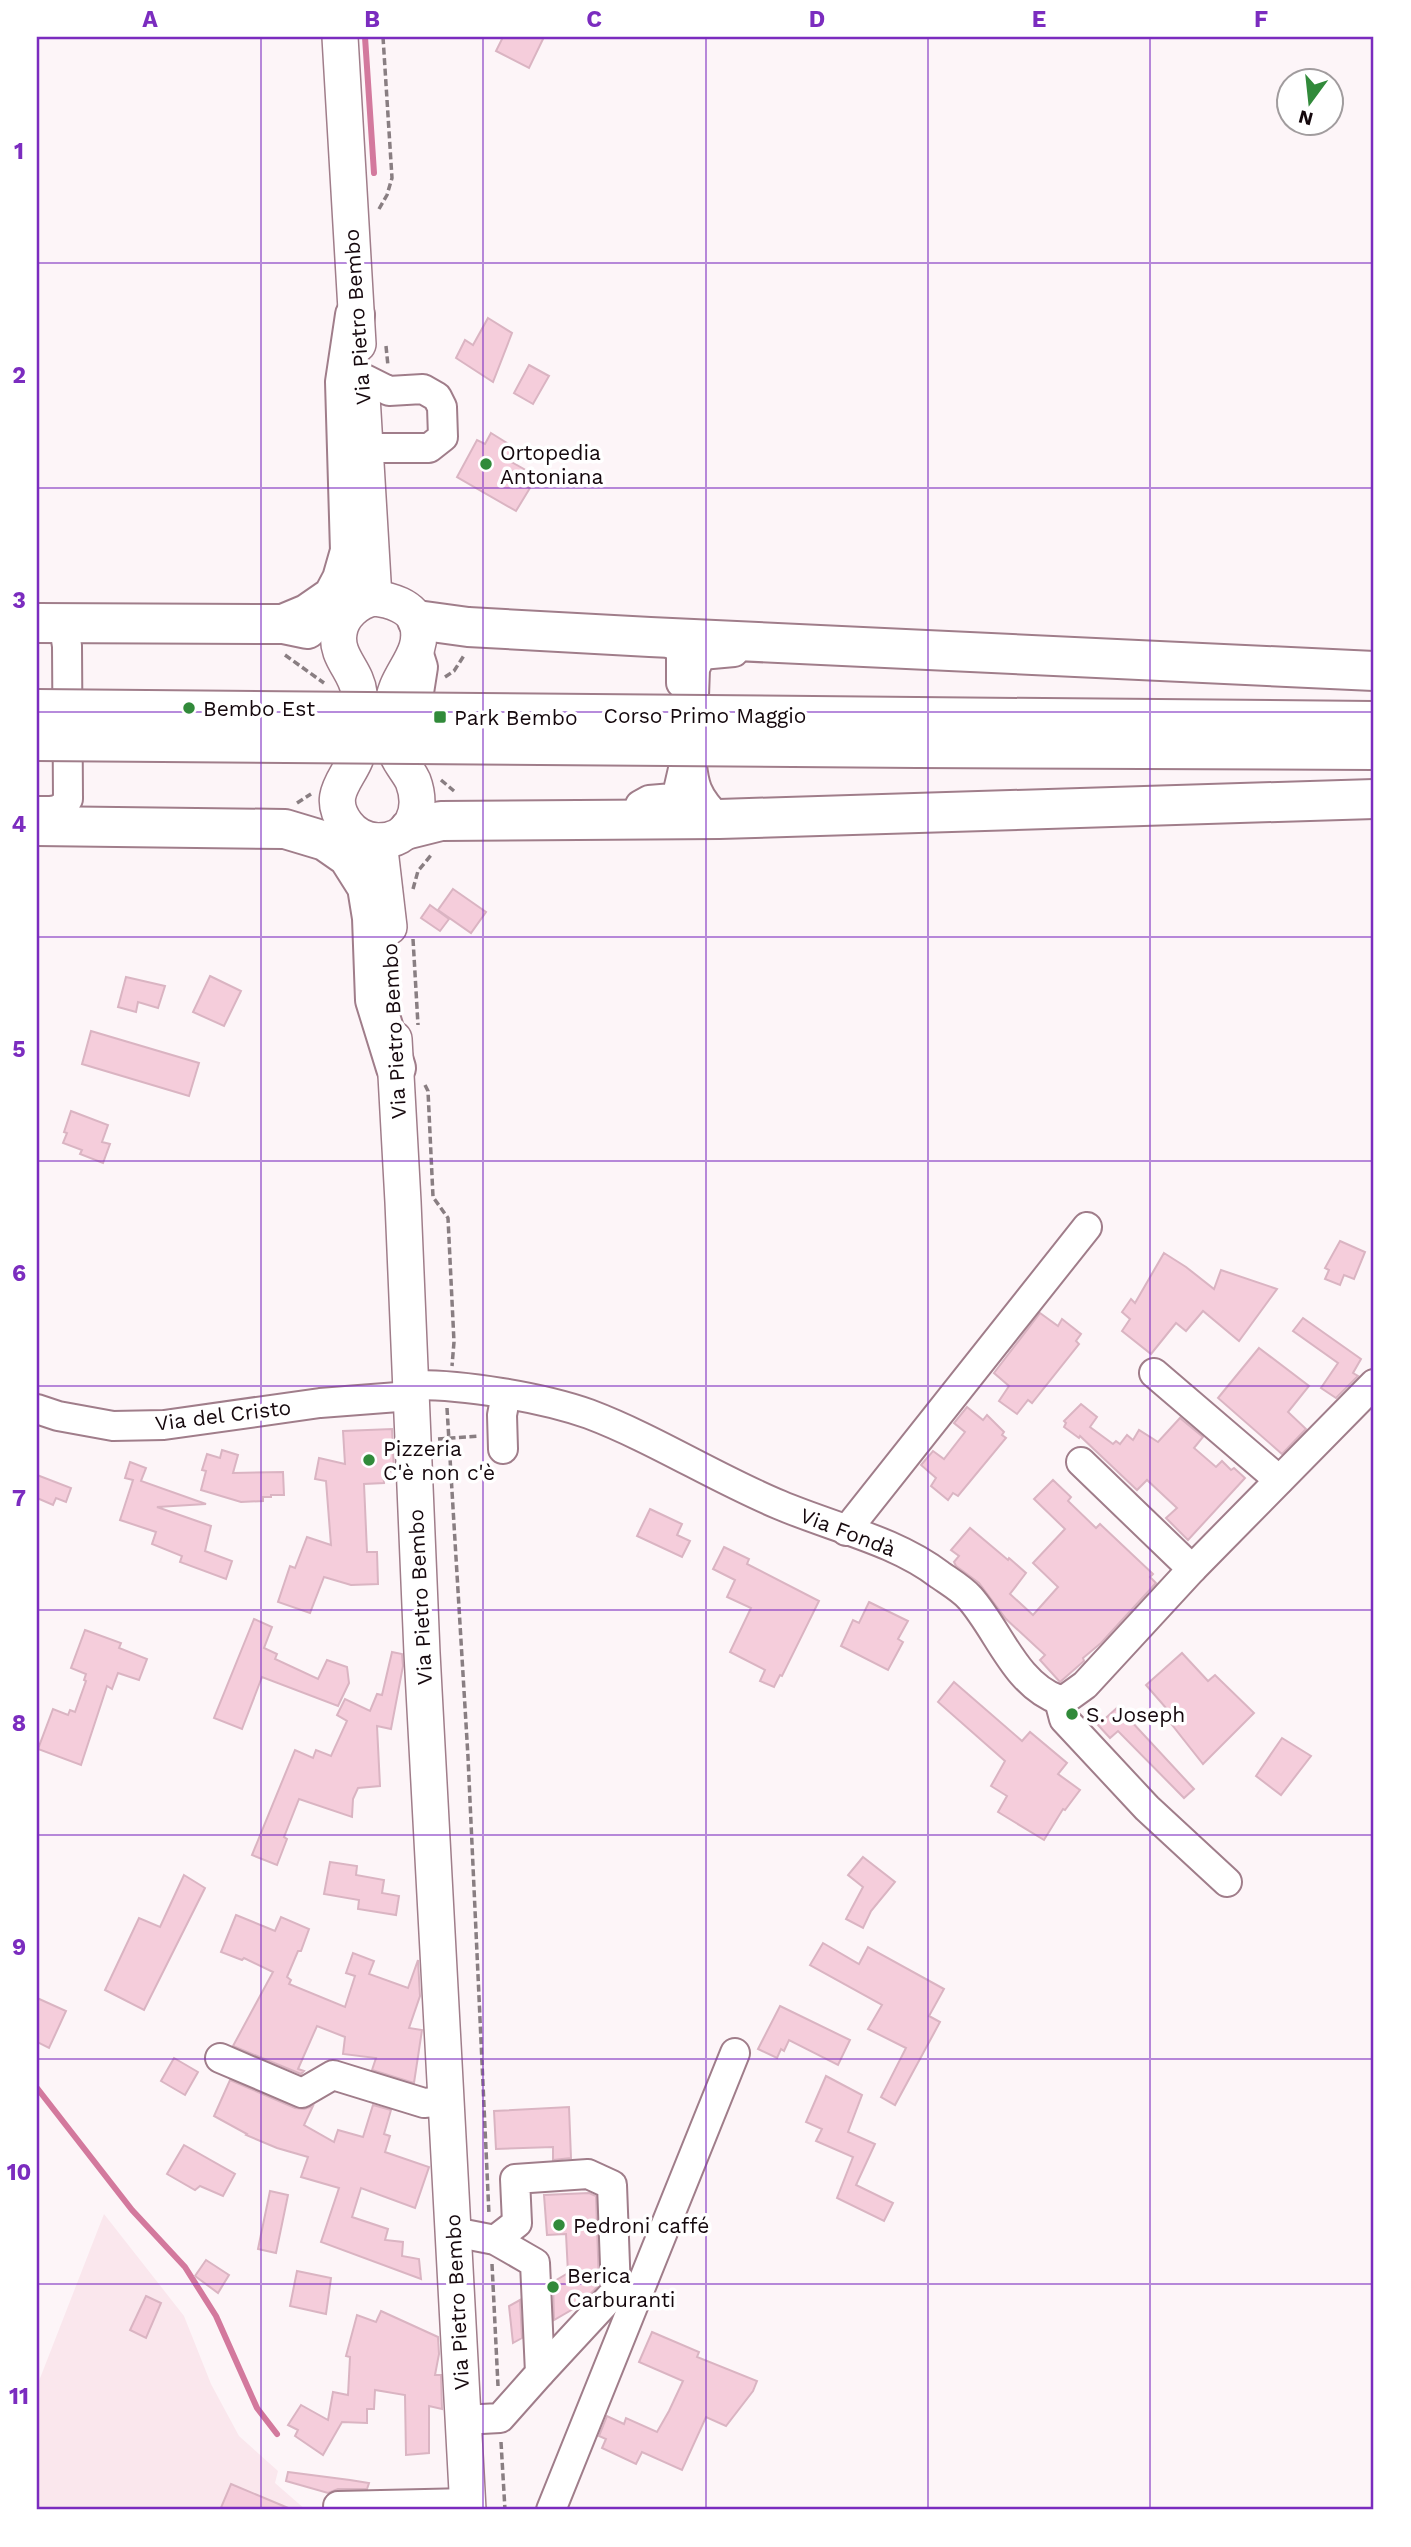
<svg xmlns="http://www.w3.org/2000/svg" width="1411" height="2547" viewBox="0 0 1411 2547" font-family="'Work Sans',sans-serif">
  <rect width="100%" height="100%" fill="#fdf5f8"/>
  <!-- built -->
  <polygon fill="#fae7ed" points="104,2214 184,2316 211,2384 239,2436 278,2471 275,2483 306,2510 37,2510 37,2386"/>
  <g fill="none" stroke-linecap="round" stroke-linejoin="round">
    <!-- stream -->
    <g stroke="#d3799d" stroke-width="6">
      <polyline points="365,37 374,173"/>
      <polyline points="37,2088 132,2210 185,2267 216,2316 257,2408 277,2434"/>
    </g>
  </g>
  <!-- building -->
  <g fill="#f5cddb" stroke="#dab4c2" stroke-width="2">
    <polygon points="503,37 544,37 529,68 496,51"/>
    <polygon points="488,318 512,333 493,382 456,358 465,340 473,345"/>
    <polygon points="529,365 549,376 533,404 514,393"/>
    <polygon points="491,433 515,448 508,460 524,469 517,481 530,488 516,511 457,477 477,440 485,444"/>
    <polygon points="453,889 486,912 471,933 438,910"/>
    <polygon points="430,905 449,919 440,931 421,918"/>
    <polygon points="210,976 241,991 224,1026 193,1012"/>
    <polygon points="126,977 165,986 158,1008 138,1002 136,1012 118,1007"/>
    <polygon points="91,1031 199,1063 189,1096 82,1064"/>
    <polygon points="71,1111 108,1125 102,1142 110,1144 103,1163 80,1154 82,1150 63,1143 67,1133 64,1132"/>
    <polygon points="1340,1241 1365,1252 1354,1279 1344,1275 1340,1285 1325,1279 1329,1270 1325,1268"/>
    <polygon points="1164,1253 1186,1267 1214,1289 1221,1270 1277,1289 1239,1341 1203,1311 1186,1331 1176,1323 1151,1354 1122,1331 1130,1319 1122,1312 1131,1299 1135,1303"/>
    <polygon points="1040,1313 1058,1326 1062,1319 1081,1334 1076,1341 1079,1344 1032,1403 1028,1400 1017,1414 999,1401 1009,1386 994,1373"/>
    <polygon points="1303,1318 1361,1359 1353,1373 1358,1376 1336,1398 1321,1388 1338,1363 1293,1331"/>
    <polygon points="1259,1348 1309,1386 1288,1412 1306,1429 1282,1454 1218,1398"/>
    <polygon points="1081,1404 1097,1417 1090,1427 1113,1444 1116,1441 1120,1444 1127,1435 1133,1440 1139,1430 1158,1442 1180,1418 1203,1437 1194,1448 1216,1467 1222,1461 1231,1470 1234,1468 1245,1478 1188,1540 1166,1518 1177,1508 1161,1493 1147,1480 1137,1490 1080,1436 1079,1438 1064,1427 1066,1423 1064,1421"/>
    <polygon points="967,1407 983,1420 987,1415 1004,1432 1002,1435 1006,1438 958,1496 953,1493 948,1500 931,1486 936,1478 921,1465 933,1451 944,1459 965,1432 954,1423"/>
    <polygon points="392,1429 394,1471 383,1472 384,1483 364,1484 367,1552 377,1552 378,1584 351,1585 324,1577 310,1613 278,1602 290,1566 295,1568 307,1537 331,1545 326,1481 315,1479 319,1458 345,1464 343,1431"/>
    <polygon points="222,1450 238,1455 233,1473 283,1472 284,1495 271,1495 271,1497 263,1497 263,1501 241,1502 201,1490 206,1471 202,1470 207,1454 220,1458"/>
    <polygon points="130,1462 146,1468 141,1481 206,1504 157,1507 211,1526 205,1551 232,1561 226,1579 180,1562 182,1556 152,1544 156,1532 120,1520 133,1480 125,1478"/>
    <polygon points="37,1475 71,1488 66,1502 56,1498 53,1505 37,1498"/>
    <polygon points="1053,1480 1071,1497 1068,1501 1096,1528 1100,1524 1153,1574 1150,1577 1156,1583 1101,1643 1083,1658 1084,1661 1060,1682 1040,1660 1045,1655 1006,1619 979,1583 956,1566 954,1562 959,1556 951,1550 970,1528 1008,1560 1009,1558 1026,1573 1010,1594 1033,1615 1058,1587 1033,1563 1065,1529 1034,1499"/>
    <polygon points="650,1509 682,1524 677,1535 690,1541 682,1557 637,1536"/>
    <polygon points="724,1547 749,1559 747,1564 819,1601 782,1676 780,1675 774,1687 760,1681 765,1670 730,1652 751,1608 727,1597 735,1580 713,1569"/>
    <polygon points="869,1602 908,1621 898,1639 903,1642 888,1670 841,1646 853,1620 859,1623"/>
    <polygon points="254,1619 272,1627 264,1648 277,1654 275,1659 318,1679 327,1660 347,1667 349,1683 338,1706 262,1677 242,1729 214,1718"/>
    <polygon points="85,1630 121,1643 119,1648 147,1659 139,1680 118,1673 112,1689 107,1686 81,1765 38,1749 53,1709 68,1715 70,1710 75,1712 86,1681 84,1680 86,1674 71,1668"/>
    <polygon points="392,1652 402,1654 403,1666 391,1729 377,1726 380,1786 358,1788 353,1799 352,1817 299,1799 284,1837 287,1839 277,1865 252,1855 295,1750 313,1758 316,1750 331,1756 347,1721 337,1715 345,1699 370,1711 377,1694 382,1695"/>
    <polygon points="1182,1653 1208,1681 1215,1675 1254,1713 1203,1764 1169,1721 1173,1716 1146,1685"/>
    <polygon points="954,1682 1022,1741 1030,1732 1067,1763 1058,1774 1080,1790 1065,1810 1063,1809 1044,1840 998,1812 1007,1796 991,1786 1005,1761 938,1702"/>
    <polygon points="1118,1707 1194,1789 1184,1798 1118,1731 1110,1738 1098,1725"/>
    <polygon points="1282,1738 1311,1756 1281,1795 1256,1776"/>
    <polygon points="863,1857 895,1882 871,1911 863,1928 846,1919 863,1887 848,1875"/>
    <polygon points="330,1862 357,1866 356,1875 384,1880 382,1893 399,1896 396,1915 358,1909 359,1900 324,1894"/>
    <polygon points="184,1875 205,1888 144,2010 105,1990 139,1918 160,1927"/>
    <polygon points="236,1915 275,1931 281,1917 309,1929 301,1951 298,1951 287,1977 291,1980 289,1984 345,2007 355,1976 346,1973 353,1953 374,1961 369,1974 408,1988 418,1960 420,1996 409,2028 422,2030 414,2083 372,2070 376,2058 343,2054 345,2037 317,2026 298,2069 304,2071 301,2074 233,2046 273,1972 244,1958 242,1960 221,1952"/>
    <polygon points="823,1943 859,1964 868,1947 944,1989 929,2016 940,2022 895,2105 881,2097 906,2048 868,2029 882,2005 810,1965"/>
    <polygon points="37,1998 66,2011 49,2048 37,2042"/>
    <polygon points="780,2006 850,2040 838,2065 789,2040 784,2051 781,2049 777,2058 758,2049"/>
    <polygon points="174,2058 198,2072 185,2095 161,2081"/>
    <polygon points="826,2076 862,2095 848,2132 875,2144 856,2185 893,2203 884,2221 837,2198 853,2157 816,2141 822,2129 806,2122"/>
    <polygon points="230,2080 295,2108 304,2109 313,2106 304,2125 334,2142 338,2130 363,2137 373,2105 391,2110 384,2134 390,2136 385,2152 429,2167 415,2208 361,2188 352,2217 388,2229 385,2240 403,2242 402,2256 419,2259 421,2279 321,2242 339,2188 301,2177 308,2157 277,2148 246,2135 247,2134 214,2116"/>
    <polygon points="569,2107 571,2158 553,2160 553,2147 496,2149 494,2111"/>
    <polygon points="184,2145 235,2174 223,2196 200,2186 195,2190 167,2174"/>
    <polygon points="270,2191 288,2195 276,2253 258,2249"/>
    <polygon points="589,2193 596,2196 599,2285 580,2305 554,2320 553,2282 568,2273 566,2234 547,2235 544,2195"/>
    <polygon points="206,2260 229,2275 218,2293 195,2276"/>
    <polygon points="297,2271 331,2278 326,2314 290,2306"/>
    <polygon points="146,2296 161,2303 146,2338 130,2330"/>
    <polygon points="520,2300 522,2338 513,2343 509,2306"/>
    <polygon points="381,2311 438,2337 439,2354 435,2375 441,2375 442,2409 429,2406 429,2453 406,2455 405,2395 375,2390 374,2409 367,2409 367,2423 342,2422 323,2455 295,2436 298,2430 288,2425 301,2405 328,2420 333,2392 348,2395 350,2357 346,2356 357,2315 376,2322"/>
    <polygon points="652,2332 699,2352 697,2357 757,2381 753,2391 726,2426 706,2417 682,2470 642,2452 636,2464 602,2448 606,2439 599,2436 607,2416 624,2424 626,2418 657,2432 669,2411 683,2381 639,2362"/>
    <polygon points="288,2472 350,2480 369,2483 367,2489 338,2489 328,2493 286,2481"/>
    <polygon points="231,2484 293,2510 220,2510"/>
  </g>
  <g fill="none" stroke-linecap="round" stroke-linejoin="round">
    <!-- minor casing -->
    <g stroke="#a07d8a" stroke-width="32">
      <g id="minor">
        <polyline points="361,377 389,391 423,389 437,397 442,407 443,437 429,448 366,448"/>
        <polyline points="653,638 667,641 681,650 681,683 694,696 695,669 701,655 734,652"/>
        <polyline points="413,731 423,667 418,651"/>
        <path d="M 37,811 C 49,811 62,813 68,799 L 67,646 L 65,633 L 52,623"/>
        <path d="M 634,821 L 640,805 L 649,800 L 673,798 L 677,795 L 683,769 L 691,753 C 693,785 696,796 719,819"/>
        <polyline points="1154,1373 1279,1480"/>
        <path d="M 411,1385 C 461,1384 541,1397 589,1414 C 655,1439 715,1478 780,1505 C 834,1528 894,1540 940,1575 C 950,1582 962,1589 970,1598 C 999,1631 1015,1684 1059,1700 L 1067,1698 L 1085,1685 L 1192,1569 L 1374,1384"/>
        <polyline points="37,1409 58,1416 113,1426 164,1425 320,1403 411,1396"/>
        <polyline points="503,1449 502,1415 506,1394"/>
        <polyline points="1081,1462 1192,1569"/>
        <polyline points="846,1531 1087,1227"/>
        <polyline points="1059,1700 1064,1719 1147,1808 1227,1882"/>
        <polyline points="220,2058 302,2093 333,2075 424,2103 445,2101"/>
        <polyline points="454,2232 495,2240 535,2263 540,2373 500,2418 463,2420"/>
        <polyline points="495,2240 517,2223 515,2179 588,2174 612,2185 616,2291 540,2373"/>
        <polyline points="338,2506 468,2503"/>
        <polyline points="551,2510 735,2053"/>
      </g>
    </g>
    <!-- major casing -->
    <g stroke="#a07d8a" stroke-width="38">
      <g id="major">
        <polyline points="340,37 358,344"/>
        <polyline points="362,396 374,598"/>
        <path d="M 374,598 C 390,600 412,606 417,623 C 427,656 393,675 393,707 C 393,720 391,736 395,749 C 398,761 408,770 413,781 C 424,810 412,842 377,841 C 364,840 354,835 346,824 C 322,791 355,776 359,746 C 361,730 360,709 359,693 C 357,671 335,657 339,633 C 341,616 357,601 374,598 Z"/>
        <polyline points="379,841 389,927"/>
        <polyline points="394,1039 403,1202 422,1653 468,2510"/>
      </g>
    </g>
    <!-- highway casing -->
    <g stroke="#a07d8a" stroke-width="42">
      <g id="highway">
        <polyline points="417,620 468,627 650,637 1374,671"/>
        <polyline points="37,623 283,624 307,629"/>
        <polyline points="283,624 307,614 333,596 342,579 350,551 345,382 355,315"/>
        <polyline points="916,717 1374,721"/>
        <polyline points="918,748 1374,750"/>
        <polyline points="37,826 285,829 325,841 348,857 367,887 372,918 375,1000 396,1068"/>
        <polyline points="409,829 441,821 719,819 1374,799"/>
      </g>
    </g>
    <!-- path -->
    <g stroke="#897e82" stroke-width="3.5" stroke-dasharray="7 3.5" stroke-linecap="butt">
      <polyline points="379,209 387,195 392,178 383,37"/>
      <polyline points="386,346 388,366"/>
      <polyline points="285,655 324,683"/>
      <polyline points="445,677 454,671 465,654"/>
      <polyline points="441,780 454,791"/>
      <polyline points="297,803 311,794"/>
      <polyline points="413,889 418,871 432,854"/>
      <polyline points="413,939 418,1025"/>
      <polyline points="425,1085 428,1091 433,1197 448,1218 454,1342 452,1366"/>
      <polyline points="447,1408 468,1757 489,2215"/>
      <polyline points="438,1439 479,1436"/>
      <polyline points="492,2264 498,2386"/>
      <polyline points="501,2442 505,2510"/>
    </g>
    <!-- minor -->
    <use href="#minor" stroke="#fff" stroke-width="28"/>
    <!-- major -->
    <use href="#major" stroke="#fff" stroke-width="35"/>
    <!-- highway -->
    <use href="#highway" stroke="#fff" stroke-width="38"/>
    <!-- highway-bridge casing -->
    <g stroke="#a07d8a" stroke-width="42" stroke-linecap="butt">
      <g id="highway-bridge">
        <polyline points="37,709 916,717"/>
        <polyline points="37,741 918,748"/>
      </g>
    </g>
    <!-- highway-bridge -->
    <use href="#highway-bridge" stroke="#fff" stroke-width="38"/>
  </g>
  <!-- grid -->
  <path fill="none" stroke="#7b2cbf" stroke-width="2" stroke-opacity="0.55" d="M 261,37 L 261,2510M 483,37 L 483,2510M 706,37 L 706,2510M 928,37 L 928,2510M 1150,37 L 1150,2510M 37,263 L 1374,263M 37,488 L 1374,488M 37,712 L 1374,712M 37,937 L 1374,937M 37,1161 L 1374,1161M 37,1386 L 1374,1386M 37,1610 L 1374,1610M 37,1835 L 1374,1835M 37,2059 L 1374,2059M 37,2284 L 1374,2284"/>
  <!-- markers -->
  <g fill="#318a3a" stroke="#fff" stroke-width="2.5">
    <circle cx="486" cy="464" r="7"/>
    <circle cx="189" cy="708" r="7"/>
    <rect x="433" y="710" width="14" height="14" rx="3.5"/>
    <circle cx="369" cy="1460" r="7"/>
    <circle cx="1072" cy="1714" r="7"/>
    <circle cx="559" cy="2225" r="7"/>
    <circle cx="553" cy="2287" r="7"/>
  </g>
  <g text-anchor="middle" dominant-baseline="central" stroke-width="7" stroke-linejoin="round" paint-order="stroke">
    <!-- street labels -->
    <g font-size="21" fill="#15080d" stroke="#fff">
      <text transform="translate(357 317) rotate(-94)">Via Pietro Bembo</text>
      <text x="705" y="715">Corso Primo Maggio</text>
      <text transform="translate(394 1031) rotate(-93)">Via Pietro Bembo</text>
      <text transform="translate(223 1415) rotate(-7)">Via del Cristo</text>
      <text transform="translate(848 1532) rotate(21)">Via Fondà</text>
      <text transform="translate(420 1597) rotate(-93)">Via Pietro Bembo</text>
      <text transform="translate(457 2302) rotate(-93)">Via Pietro Bembo</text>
    </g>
    <!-- poi labels -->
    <g font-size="21" fill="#15080d" stroke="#fff" text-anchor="start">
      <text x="500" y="452">Ortopedia<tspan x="500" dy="24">Antoniana</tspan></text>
      <text x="203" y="708">Bembo Est</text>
      <text x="454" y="717">Park Bembo</text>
      <text x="383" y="1448">Pizzeria<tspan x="383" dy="24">C'è non c'è</tspan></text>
      <text x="1086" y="1714">S. Joseph</text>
      <text x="573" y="2225">Pedroni caffé</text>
      <text x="567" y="2275">Berica<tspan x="567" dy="24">Carburanti</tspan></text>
    </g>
  </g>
  <!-- border -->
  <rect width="1411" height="2547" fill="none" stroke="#ffffff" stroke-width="77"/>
  <!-- north arrow -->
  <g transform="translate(1310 102) rotate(195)"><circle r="33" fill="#ffffff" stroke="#a19c9e" stroke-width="2"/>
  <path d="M0-5L12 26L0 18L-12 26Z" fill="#318a3a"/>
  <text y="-10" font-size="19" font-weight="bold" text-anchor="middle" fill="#15080d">N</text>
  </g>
  <rect x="38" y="38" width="1334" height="2470" fill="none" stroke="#7b2cbf" stroke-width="2.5"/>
  <g font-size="23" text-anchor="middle" font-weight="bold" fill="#7b2cbf">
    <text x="150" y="27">A</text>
    <text x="372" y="27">B</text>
    <text x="594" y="27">C</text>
    <text x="817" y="27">D</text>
    <text x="1039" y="27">E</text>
    <text x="1261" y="27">F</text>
    <text x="19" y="159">1</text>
    <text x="19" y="383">2</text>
    <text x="19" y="608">3</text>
    <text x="19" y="832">4</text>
    <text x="19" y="1057">5</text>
    <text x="19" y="1281">6</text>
    <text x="19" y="1506">7</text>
    <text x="19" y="1731">8</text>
    <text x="19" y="1955">9</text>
    <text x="19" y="2180">10</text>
    <text x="19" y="2404">11</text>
  </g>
</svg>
